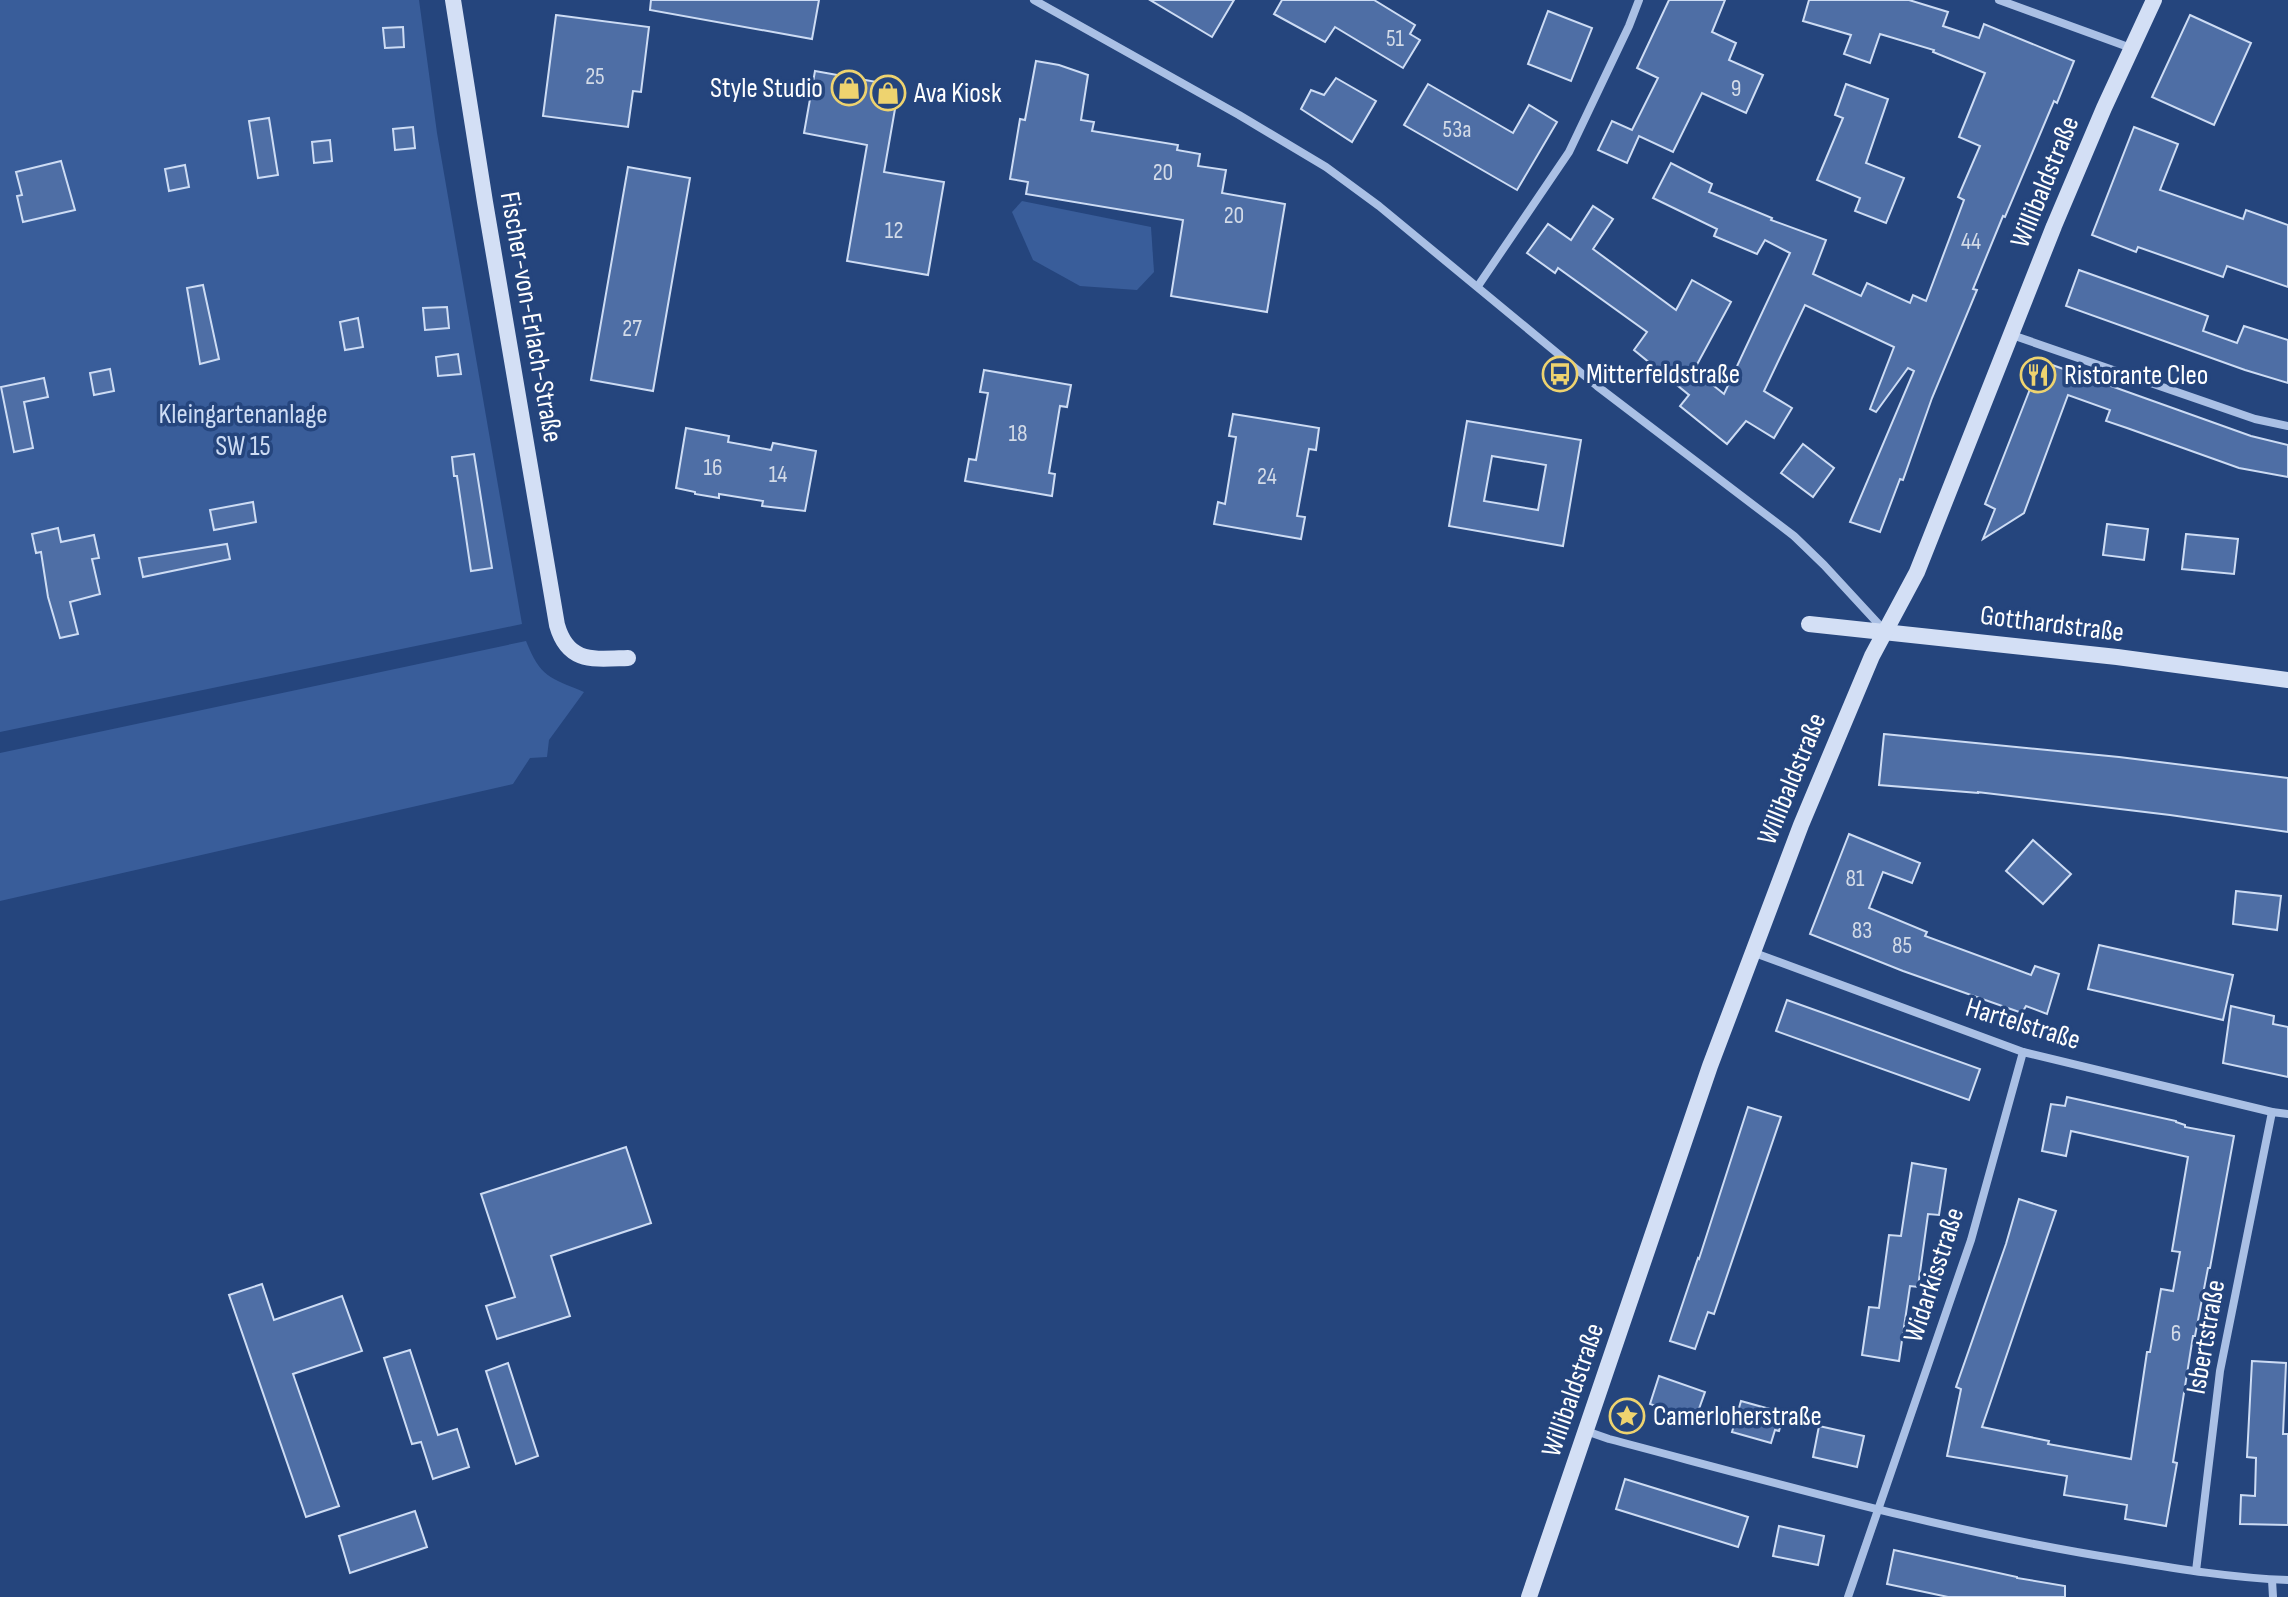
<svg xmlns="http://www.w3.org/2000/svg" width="2288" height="1597" viewBox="0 0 2288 1597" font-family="'Sofia Sans Condensed',sans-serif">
  <rect width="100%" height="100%" fill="#25457d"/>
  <!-- green -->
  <g fill="#395d9a">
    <polygon points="0,0 419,0 437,133 522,624 0,732"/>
    <polygon points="1022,201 1151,227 1154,272 1137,290 1080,286 1033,260 1012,212"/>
    <path d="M 526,641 C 541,678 549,677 584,692 L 549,740 L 547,757 L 530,758 L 513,784 L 0,901 L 0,753 Z"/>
  </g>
  <!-- building -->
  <g fill="#4e6ea5" stroke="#cddcf4" stroke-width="2" fill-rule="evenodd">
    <polygon points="651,0 819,0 812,39 650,10"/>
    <polygon points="1150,0 1234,0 1212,37"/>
    <polygon points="1282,0 1374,0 1415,25 1410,34 1420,40 1403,68 1335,27 1325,42 1274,14"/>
    <polygon points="1669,0 1725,0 1712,32 1736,43 1729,60 1763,75 1746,113 1702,93 1673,152 1639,136 1627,163 1598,150 1612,121 1632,130 1658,78 1637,68"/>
    <polygon points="1809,0 1909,0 1948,12 1943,26 1979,38 1984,24 2074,61 2057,103 2054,101 2005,217 2003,216 1973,289 1977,290 1932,398 1903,480 1900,479 1880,532 1850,522 1914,371 1908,368 1876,412 1870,409 1894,347 1805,305 1764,391 1792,408 1774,438 1746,421 1727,444 1680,406 1689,395 1634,350 1647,332 1558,268 1555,273 1527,253 1548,224 1571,240 1593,206 1613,219 1593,249 1676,310 1692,280 1731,302 1694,370 1724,394 1790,253 1765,240 1757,254 1714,236 1717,229 1653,198 1671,163 1712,184 1709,192 1772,218 1771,220 1826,240 1813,274 1861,296 1867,283 1910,303 1913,295 1926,301 1964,200 1958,197 1980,146 1959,137 1985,73 1933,52 1934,50 1880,34 1870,63 1844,54 1851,35 1803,21"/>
    <polygon points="1548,11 1592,28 1571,81 1528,64"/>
    <polygon points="556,15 649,27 641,92 633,91 628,127 543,116"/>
    <polygon points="2190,15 2251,43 2214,125 2152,97"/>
    <polygon points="403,27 404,47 385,48 383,28"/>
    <polygon points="1036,61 1059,65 1088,75 1081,120 1094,122 1092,131 1178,145 1177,150 1200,154 1198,166 1226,170 1222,193 1285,204 1267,312 1171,296 1183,220 1026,194 1028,182 1010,179 1020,119 1025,120"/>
    <polygon points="815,71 899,86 884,172 944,182 928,275 847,261 867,145 804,133"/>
    <polygon points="1336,78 1376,101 1352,142 1301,109 1311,90 1324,95"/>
    <polygon points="1428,84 1513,133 1529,105 1557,122 1517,190 1404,125"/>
    <polygon points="1846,84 1888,99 1866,163 1904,178 1886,223 1855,211 1860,198 1817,180 1843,118 1835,115"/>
    <polygon points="269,118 278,175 258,178 249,121"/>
    <polygon points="413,127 415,148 395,150 393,129"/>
    <polygon points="2134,127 2178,144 2160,190 2243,219 2246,210 2288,225 2288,287 2227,266 2223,277 2138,247 2136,252 2092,235"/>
    <polygon points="330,140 332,161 314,163 312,142"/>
    <polygon points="61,161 75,210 23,222 17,196 22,195 16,172"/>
    <polygon points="185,165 189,187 169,191 165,169"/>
    <polygon points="628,167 690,178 653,391 591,380"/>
    <polygon points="2079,270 2208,316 2203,331 2237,343 2244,326 2288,340 2288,383 2245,370 2066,306"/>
    <polygon points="203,285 219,359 200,364 187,288"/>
    <polygon points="447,307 449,328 425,330 423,308"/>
    <polygon points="358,318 363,347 345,350 340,322"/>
    <polygon points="458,354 461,374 438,376 436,357"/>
    <polygon points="2041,361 2251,436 2288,445 2288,477 2239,468 2127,428 2106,421 2110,410 2068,395 2024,513 1983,539 1995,509 1985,504"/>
    <polygon points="110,369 114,391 94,395 90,373"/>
    <polygon points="984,370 1071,385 1067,407 1060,406 1049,473 1055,474 1052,496 965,481 969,459 976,460 988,393 980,392"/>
    <polygon points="44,378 48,397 24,402 33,448 14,452 1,387"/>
    <polygon points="1233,414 1319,428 1316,450 1309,449 1297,516 1305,517 1301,539 1214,524 1218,502 1225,504 1236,437 1229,436"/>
    <path d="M 1467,421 L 1581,440 L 1563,546 L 1449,526 ZM 1492,456 L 1546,465 L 1538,510 L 1484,501 Z"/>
    <polygon points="686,428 729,436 728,442 750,446 771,450 773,443 816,451 805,511 762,506 763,501 719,494 719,498 695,494 695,492 676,488"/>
    <polygon points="1803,444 1834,468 1813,497 1781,473"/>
    <polygon points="474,454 492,568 471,571 457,476 454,476 452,457"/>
    <polygon points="253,502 256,522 214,530 210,510"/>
    <polygon points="2107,524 2148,529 2144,560 2103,555"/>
    <polygon points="58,528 61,542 94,535 99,558 92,559 100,594 70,602 78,634 60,638 48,597 41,552 36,553 32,534"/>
    <polygon points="2186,534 2238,539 2234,574 2182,569"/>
    <polygon points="227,544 230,559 143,577 139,558"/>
    <polygon points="1884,734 2119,757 2288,778 2288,832 2170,815 1977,792 1979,793 1879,785"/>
    <polygon points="1849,834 1920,863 1912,883 1883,872 1869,908 1927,932 1925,936 2031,975 2035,966 2059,974 2047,1014 2026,1006 2022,1013 1903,971 1810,934"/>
    <polygon points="2033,840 2071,874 2043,904 2006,871"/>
    <polygon points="2236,891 2281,896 2277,930 2233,924"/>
    <polygon points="2099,945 2233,975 2223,1020 2088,989"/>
    <polygon points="1787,1000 1980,1069 1969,1100 1776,1031"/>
    <polygon points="2231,1006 2274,1016 2273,1024 2288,1027 2288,1077 2223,1063"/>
    <polygon points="2067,1097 2176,1121 2176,1122 2185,1125 2185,1127 2234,1136 2210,1268 2208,1268 2195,1336 2193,1336 2173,1462 2177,1463 2166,1526 2125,1519 2127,1505 2064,1495 2067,1476 1947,1456 1961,1389 1956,1387 2006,1244 2019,1199 2056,1211 1982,1427 2049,1441 2048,1444 2131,1459 2147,1352 2150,1352 2161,1289 2173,1291 2180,1252 2172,1251 2188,1157 2071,1131 2066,1156 2042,1151 2051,1104 2065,1106"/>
    <polygon points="1748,1107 1781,1117 1714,1314 1708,1312 1695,1349 1670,1341 1698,1258 1699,1259"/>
    <polygon points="626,1147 651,1223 551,1256 570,1316 497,1339 486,1306 515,1297 481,1194"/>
    <polygon points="1912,1163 1946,1169 1939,1215 1928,1214 1918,1287 1910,1286 1899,1361 1862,1355 1869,1307 1879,1308 1889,1235 1901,1236"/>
    <polygon points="262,1284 274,1320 342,1296 362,1351 293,1374 339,1506 306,1517 229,1295"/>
    <polygon points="410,1350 438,1435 457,1429 469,1467 433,1479 421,1442 412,1444 384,1358"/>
    <polygon points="2252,1361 2286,1363 2283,1434 2288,1434 2288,1525 2240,1524 2241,1495 2255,1496 2256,1458 2247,1457"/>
    <polygon points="508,1363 538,1456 516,1464 486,1371"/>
    <polygon points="1659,1376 1705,1392 1695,1420 1650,1404"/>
    <polygon points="1741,1401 1784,1413 1779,1431 1775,1430 1771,1443 1732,1432"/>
    <polygon points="1819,1426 1864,1436 1857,1467 1813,1457"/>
    <polygon points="1625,1479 1748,1517 1738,1547 1616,1509"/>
    <polygon points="415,1511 427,1547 350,1573 339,1536"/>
    <polygon points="1779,1526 1824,1536 1818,1565 1773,1556"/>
    <polygon points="1894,1550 2017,1577 2017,1578 2065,1586 2065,1597 1948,1597 1887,1584"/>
  </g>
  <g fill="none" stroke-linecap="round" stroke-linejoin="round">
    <!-- street -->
    <g stroke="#aac0e5" stroke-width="8">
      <polyline points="1034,0 1239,115 1326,167 1379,206 1597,386 1794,536 1824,565 1884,630"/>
      <polyline points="1999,0 2131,48"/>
      <polyline points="1478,286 1569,152 1629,26 1639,0"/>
      <polyline points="2012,335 2255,419 2288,426"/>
      <polyline points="1752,952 2023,1052 2272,1112 2288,1114"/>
      <path d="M 1586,1431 L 1609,1439 C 1780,1484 1950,1533 2125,1560 C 2179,1569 2233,1578 2288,1580"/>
      <polyline points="2196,1571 2220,1371 2272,1112"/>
      <polyline points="2272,1580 2273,1597"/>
      <polyline points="1848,1597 1971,1240 2023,1052"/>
    </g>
    <!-- secondary -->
    <g stroke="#d3dff5" stroke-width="16">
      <path d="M 453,0 L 485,202 L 557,625 C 568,664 594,659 628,658"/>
      <polyline points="1809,624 2117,657 2288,680"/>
      <polyline points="1529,1597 1710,1066 1801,825 1872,656 1917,572 2054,226 2104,108 2154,0"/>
    </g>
  </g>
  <!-- icons -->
  <defs>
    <g id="shop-ring" transform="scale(1.8)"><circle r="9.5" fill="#25457d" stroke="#eed36f" stroke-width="1.5"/><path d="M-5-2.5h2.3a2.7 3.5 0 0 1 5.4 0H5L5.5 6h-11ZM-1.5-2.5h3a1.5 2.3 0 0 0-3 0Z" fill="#eed36f"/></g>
    <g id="bus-ring" transform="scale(1.8)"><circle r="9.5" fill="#25457d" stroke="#eed36f" stroke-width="1.5"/><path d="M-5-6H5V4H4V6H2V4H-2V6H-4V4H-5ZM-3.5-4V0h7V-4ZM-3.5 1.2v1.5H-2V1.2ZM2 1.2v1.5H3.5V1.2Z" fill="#eed36f"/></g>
    <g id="restaurant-ring" transform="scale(1.8)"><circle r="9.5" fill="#25457d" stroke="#eed36f" stroke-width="1.5"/><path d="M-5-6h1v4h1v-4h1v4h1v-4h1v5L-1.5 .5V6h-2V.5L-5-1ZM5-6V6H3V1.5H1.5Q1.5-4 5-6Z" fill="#eed36f"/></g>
    <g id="sight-ring" transform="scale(1.8)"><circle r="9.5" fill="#25457d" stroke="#eed36f" stroke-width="1.5"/><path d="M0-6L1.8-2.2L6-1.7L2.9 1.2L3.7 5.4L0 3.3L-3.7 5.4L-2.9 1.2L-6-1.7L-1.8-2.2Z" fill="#eed36f"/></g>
  </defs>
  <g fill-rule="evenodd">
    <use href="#shop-ring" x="849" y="88"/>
    <use href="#shop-ring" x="888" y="93"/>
    <use href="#bus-ring" x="1560" y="374"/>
    <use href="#restaurant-ring" x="2038" y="375"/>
    <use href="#sight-ring" x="1627" y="1416"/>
  </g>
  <g text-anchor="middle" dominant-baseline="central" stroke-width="7" stroke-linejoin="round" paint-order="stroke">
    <!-- number labels -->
    <g font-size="24" fill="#d3dbe8">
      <text x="1395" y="38">51</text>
      <text x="595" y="76">25</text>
      <text x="1736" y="88">9</text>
      <text x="1457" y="129">53a</text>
      <text x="1163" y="172">20</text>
      <text x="1234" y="215">20</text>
      <text x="894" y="230">12</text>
      <text x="1971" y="241">44</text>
      <text x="632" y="328">27</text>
      <text x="1018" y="433">18</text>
      <text x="713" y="467">16</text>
      <text x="778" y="474">14</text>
      <text x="1267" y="476">24</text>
      <text x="1855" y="878">81</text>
      <text x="1862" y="930">83</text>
      <text x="1902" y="945">85</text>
      <text x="2176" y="1333">6</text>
    </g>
    <!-- poi labels -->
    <g font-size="28" fill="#fff" stroke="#25457d" text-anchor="start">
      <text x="823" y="88" text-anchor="end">Style Studio</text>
      <text x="914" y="93">Ava Kiosk</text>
      <text x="1586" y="374">Mitterfeldstraße</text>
      <text x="2064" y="375">Ristorante Cleo</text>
      <text x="1653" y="1416">Camerloherstraße</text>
    </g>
    <!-- street labels -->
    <g font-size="28" fill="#fff" stroke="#25457d">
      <text transform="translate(2045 182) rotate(-68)">Willibaldstraße</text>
      <text transform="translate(531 317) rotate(80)">Fischer-von-Erlach-Straße</text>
      <text transform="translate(2052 624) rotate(7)">Gotthardstraße</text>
      <text transform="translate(1792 779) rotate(-68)">Willibaldstraße</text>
      <text transform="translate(2023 1024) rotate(17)">Hartelstraße</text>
      <text transform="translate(1934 1275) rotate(-72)">Widarkisstraße</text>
      <text transform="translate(2206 1337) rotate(-80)">Isbertstraße</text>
      <text transform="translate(1573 1390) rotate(-71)">Willibaldstraße</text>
    </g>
    <!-- park labels -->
    <g font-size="28" fill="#cddcf4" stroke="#25457d">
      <text x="243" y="414">Kleingartenanlage<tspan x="243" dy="32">SW 15</tspan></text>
    </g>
  </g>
</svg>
